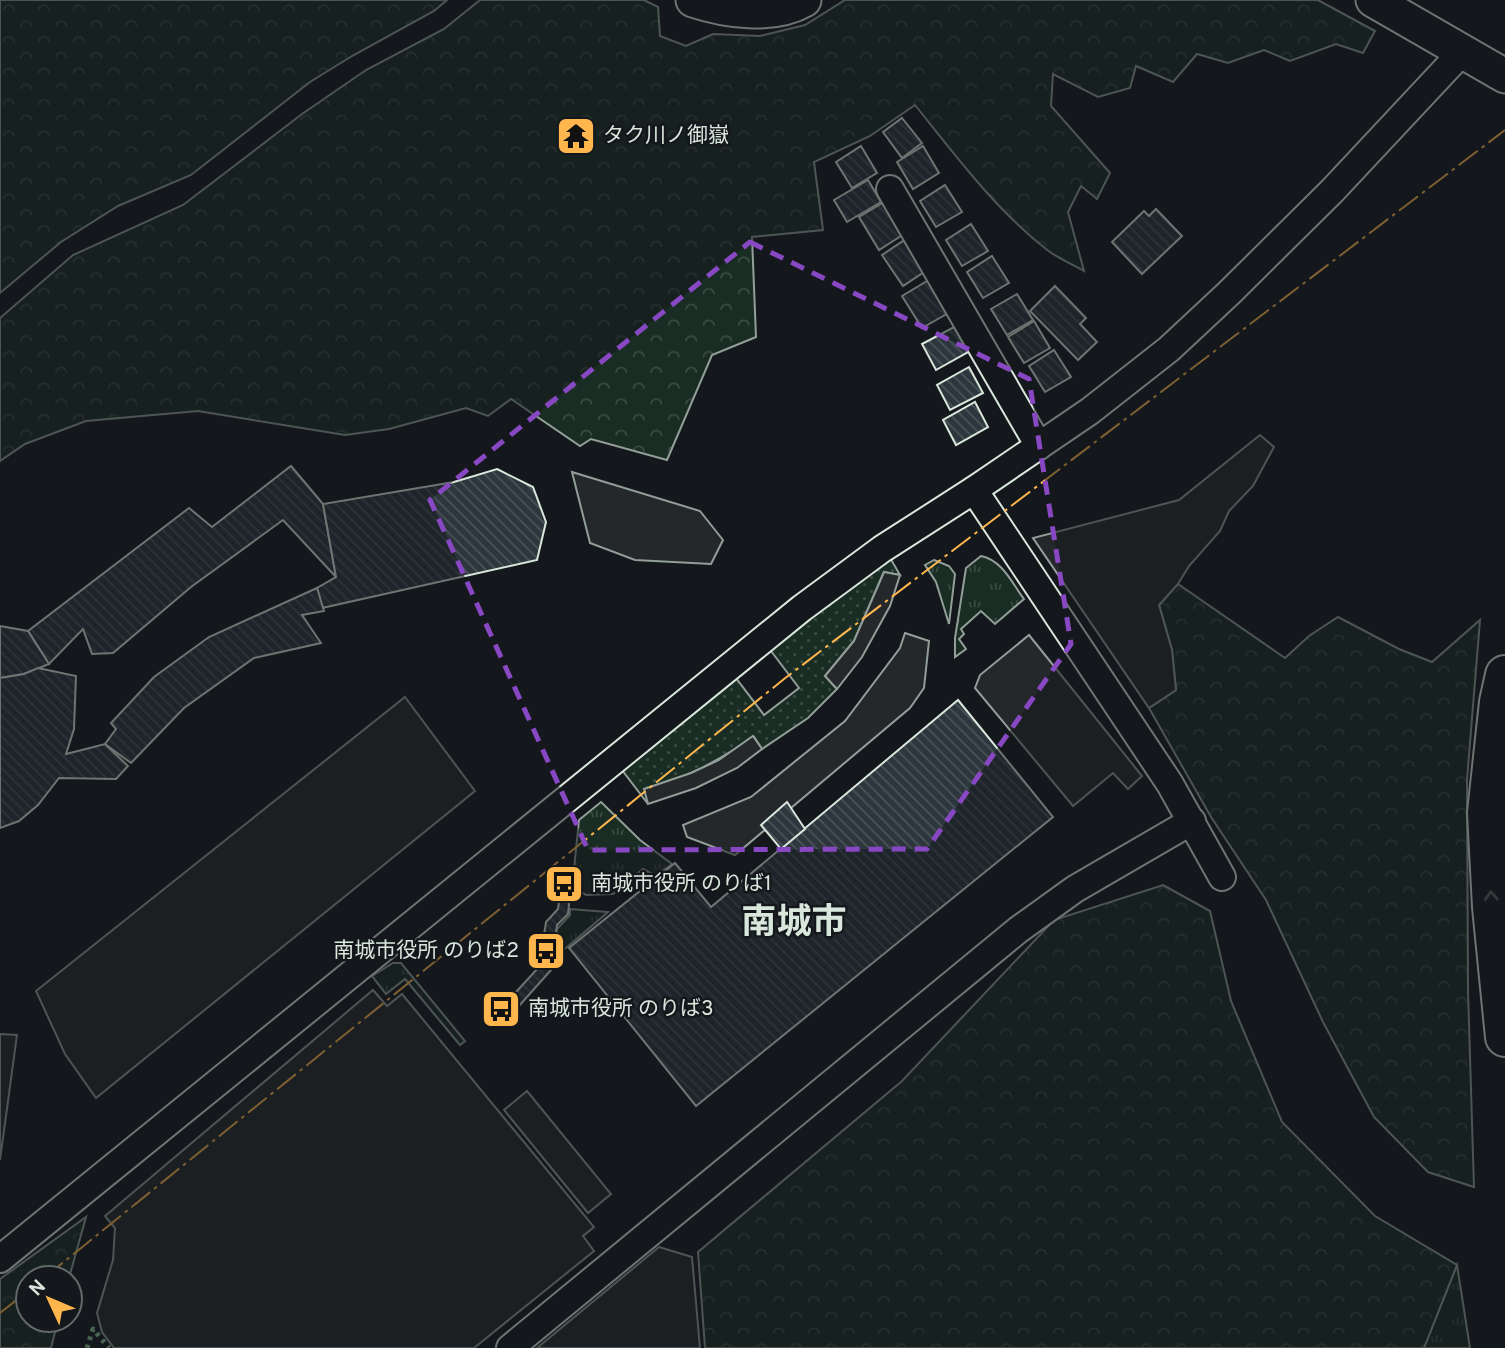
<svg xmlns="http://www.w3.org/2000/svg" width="1505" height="1348" viewBox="0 0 1505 1348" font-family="Overpass,'Noto Sans JP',sans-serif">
  <defs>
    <pattern id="grass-tufts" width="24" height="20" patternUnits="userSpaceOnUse" patternTransform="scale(1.75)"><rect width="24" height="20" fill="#1a2d24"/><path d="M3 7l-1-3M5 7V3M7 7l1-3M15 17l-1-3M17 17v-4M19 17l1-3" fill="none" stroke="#3b4b43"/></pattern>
    <pattern id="forest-crowns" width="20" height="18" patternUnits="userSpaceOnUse" patternTransform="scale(1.75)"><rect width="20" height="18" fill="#1a2d24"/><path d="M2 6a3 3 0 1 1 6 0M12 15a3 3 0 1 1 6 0" fill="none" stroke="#3b4b43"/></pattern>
    <pattern id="garden-dots" width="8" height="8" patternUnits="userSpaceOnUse" patternTransform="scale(1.75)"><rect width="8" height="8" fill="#1a2d24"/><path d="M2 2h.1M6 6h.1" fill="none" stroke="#3b4b43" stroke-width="1.8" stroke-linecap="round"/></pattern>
    <pattern id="building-back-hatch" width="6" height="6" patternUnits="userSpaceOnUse" patternTransform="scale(1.75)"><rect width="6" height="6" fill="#2c363c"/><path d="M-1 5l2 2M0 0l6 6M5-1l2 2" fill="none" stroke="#4a5358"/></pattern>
  </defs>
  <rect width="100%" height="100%" fill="#14181c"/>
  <!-- grass -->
  <g fill="url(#grass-tufts)" stroke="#939e99" stroke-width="2">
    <path d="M 981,556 C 1002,560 1012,583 1024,599 L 995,624 L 981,611 L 961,629 L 964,634 L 959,639 L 966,649 L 955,657 L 955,638 L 966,568 Z"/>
    <polygon points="934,560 949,566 955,574 949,624 936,582 925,565"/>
    <polygon points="601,802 640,840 672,864 656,876 643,869 613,894 586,895 577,889 573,879 579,820"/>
    <polygon points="570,909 608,912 552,960 557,929 570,915"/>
    <polygon points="393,963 401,963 465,1041 460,1045 405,979 386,994 372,976"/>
    <polygon points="1457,1265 1470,1348 1424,1348 1424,1347"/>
  </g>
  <!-- forest -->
  <g fill="url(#forest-crowns)" stroke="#939e99" stroke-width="2">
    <polygon points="0,0 447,0 434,11 352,56 310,82 191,175 118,206 61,242 0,293"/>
    <path d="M 480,0 L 644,0 L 658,7 L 660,36 L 686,46 L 713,34 L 760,36 L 805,25 L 845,0 L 1318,0 L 1375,31 L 1363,53 L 1336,44 L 1290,61 L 1264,50 L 1228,63 L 1197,54 L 1173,82 L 1136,66 L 1130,88 L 1098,97 L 1053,74 L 1051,106 L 1110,173 L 1097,199 L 1081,186 L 1068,212 L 1084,271 C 1072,264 1057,258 1046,249 C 995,209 955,155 915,105 L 870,136 L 814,162 L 823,230 L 752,237 L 756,337 L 712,355 L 667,460 L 591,439 L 580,446 L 511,399 L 488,416 L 466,408 L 389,429 L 345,435 L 198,411 L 86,421 L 25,444 L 0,461 L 0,318 L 73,255 L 183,205 L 302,114 L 366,70 L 444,29 Z"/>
    <polygon points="1178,584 1285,658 1309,636 1338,617 1399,649 1432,662 1480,620 1467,780 1468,992 1474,1187 1428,1172 1374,1117 1323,1022 1266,900 1211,817 1149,708 1176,690 1172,650 1159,605"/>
    <polygon points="1163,885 1210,911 1231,1001 1282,1122 1375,1216 1457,1265 1424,1348 705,1348 698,1252 902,1081 1054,920"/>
    <polygon points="86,1217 69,1278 28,1278 28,1320 58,1320 51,1348 0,1348 0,1279"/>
  </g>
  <!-- garden -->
  <path fill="url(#garden-dots)" stroke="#939e99" stroke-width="2" fill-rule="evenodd" d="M 889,556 L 900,575 L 884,572 L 854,641 L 825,676 L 837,689 L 808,718 L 762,749 L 754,737 C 720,759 685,780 645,789 L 648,804 L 622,770 L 639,752 ZM 771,651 L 799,688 L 764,715 L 736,678 Z"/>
  <!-- parking -->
  <g fill="#24282b" stroke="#939e99" stroke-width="2">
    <polygon points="1260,435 1274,447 1253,486 1229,511 1220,531 1189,566 1178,584 1159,605 1172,650 1176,690 1149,708 1033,538 1179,500"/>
    <polygon points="572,472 700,511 723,540 711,564 635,560 590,543"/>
    <polygon points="884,572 900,575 890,606 862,657 837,689 825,676 854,641"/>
    <polygon points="905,633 929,641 924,688 910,708 735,855 687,837 683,825 751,797 845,721 900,648"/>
    <polygon points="1029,635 1142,776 1128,789 1113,773 1073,806 975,688 980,675"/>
    <polygon points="405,697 475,791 96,1098 65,1054 36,991"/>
    <polygon points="753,736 762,749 737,768 696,788 648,804 644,789 691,773 719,760"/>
    <polygon points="373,990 387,1006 402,994 594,1227 583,1236 594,1251 474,1348 114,1348 102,1332 97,1313 113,1260 115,1228 105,1216"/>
    <polygon points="0,1034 17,1035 0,1160"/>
    <polygon points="527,1091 611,1194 588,1213 504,1110"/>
    <polygon points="659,1247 692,1257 700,1348 537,1348"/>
  </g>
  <!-- building -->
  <g fill="url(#building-back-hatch)" stroke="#d8e6dc" stroke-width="2">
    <polygon points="902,118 922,143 902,158 883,132"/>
    <polygon points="861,146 877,173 852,188 836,162"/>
    <polygon points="923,146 939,173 913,189 897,162"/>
    <polygon points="868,180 881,202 847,222 834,200"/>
    <polygon points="945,185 962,212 936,227 920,201"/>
    <polygon points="884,202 904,234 879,250 859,217"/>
    <polygon points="1156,209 1182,236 1142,274 1112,242 1144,211 1149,216"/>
    <polygon points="971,224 988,251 962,266 946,240"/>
    <polygon points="906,239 927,270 903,286 882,255"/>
    <polygon points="992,256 1009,283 983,298 967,272"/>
    <polygon points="932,278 952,311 922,328 902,296"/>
    <polygon points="1055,286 1086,318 1080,324 1097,342 1078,360 1030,311"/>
    <polygon points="1017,294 1033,320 1007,335 991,309"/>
    <polygon points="1034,321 1050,348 1024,363 1008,337"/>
    <polygon points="954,327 968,352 936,370 922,344"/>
    <polygon points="1054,350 1071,377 1045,392 1029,366"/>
    <polygon points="969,367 983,393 950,410 937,385"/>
    <polygon points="975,402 988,427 956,445 943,420"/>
    <polygon points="291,466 323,504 336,577 283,520 191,587 113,653 92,654 83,629 49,664 28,631 189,508 212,527"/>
    <polygon points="497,469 533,487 546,522 537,560 322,608 317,588 336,577 323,504 454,482"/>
    <polygon points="317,588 324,611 302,615 321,643 254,658 184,708 131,763 105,744 116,729 111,723 154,677 209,637"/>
    <polygon points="0,626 28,631 49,664 24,674 0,678"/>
    <polygon points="38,668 76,676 74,729 66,754 105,744 128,766 116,779 59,778 38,805 19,821 0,828 0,678 24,674"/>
    <polygon points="958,700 1053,817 696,1106 569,948 675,863 711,907"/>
    <polygon points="787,802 805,829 781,849 761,825"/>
    <polygon points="561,885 571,886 568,914 557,925 551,970 503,1024 494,1016 539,967 546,922 558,909"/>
  </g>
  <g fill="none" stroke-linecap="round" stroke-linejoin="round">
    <!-- minor casing -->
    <g stroke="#d8e6dc" stroke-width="30">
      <g id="minor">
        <polyline points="890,189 1039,446"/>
        <polyline points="974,490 1170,784 1222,877"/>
        <polyline points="0,1259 802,608 882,549 974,490 1090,411 1169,349 1229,293 1332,191 1463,51"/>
        <polyline points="510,1348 1018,930 1075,889 1192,821"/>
      </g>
    </g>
    <!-- major casing -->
    <g stroke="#d8e6dc" stroke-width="37">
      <g id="major">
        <path d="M 693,0 C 726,11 773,18 804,0"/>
        <polyline points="1373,0 1505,76"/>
      </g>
    </g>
    <!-- highway casing -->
    <g stroke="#d8e6dc" stroke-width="42">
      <polyline id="highway" points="1505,675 1499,702 1487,813 1492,907 1505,1037"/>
    </g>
    <!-- minor -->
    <use href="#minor" stroke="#14181c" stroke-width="26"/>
    <!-- major -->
    <use href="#major" stroke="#14181c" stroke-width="33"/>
    <!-- highway -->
    <use href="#highway" stroke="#14181c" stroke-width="38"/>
    <!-- hedge -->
    <polyline stroke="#8ac095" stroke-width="5" stroke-dasharray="3.5 5" stroke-linecap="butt" points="87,1348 93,1329 109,1348"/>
    <!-- power -->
    <g stroke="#ffb74d" stroke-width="2" stroke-dasharray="24 5 3.5 5" stroke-linecap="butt">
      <polyline points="44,1278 784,679 1505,130"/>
      <polyline points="0,1313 28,1291"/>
    </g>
  </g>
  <!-- one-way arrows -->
  <defs><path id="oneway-chevron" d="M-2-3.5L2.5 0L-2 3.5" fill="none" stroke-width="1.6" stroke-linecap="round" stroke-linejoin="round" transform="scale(1.75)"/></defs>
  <use stroke="#59605f" href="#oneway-chevron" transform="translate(1491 896) rotate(-93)"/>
  <!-- marked area -->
  <path d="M0 0H1505V1348H0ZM 750,242 L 1029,379 L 1071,644 L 927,849 L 588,850 L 430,500 Z" fill="#14181c" fill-opacity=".55" fill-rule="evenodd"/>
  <path fill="none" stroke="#8948c3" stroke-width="5" stroke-dasharray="14 9" stroke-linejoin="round" d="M 750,242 L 1029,379 L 1071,644 L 927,849 L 588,850 L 430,500 Z"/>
  <!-- icons -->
  <defs>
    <g id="temple-square" transform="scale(2.0125)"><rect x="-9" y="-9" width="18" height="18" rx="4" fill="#ffb74d" stroke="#14181c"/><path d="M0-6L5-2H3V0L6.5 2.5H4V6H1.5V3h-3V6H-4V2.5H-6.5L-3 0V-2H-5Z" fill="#111"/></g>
    <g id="bus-square" transform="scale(2.0125)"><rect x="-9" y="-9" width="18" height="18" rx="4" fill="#ffb74d" stroke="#14181c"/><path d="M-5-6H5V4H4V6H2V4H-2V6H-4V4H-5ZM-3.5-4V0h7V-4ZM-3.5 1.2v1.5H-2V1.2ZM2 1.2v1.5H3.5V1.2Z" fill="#111"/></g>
  </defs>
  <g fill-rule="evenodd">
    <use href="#temple-square" x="576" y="136"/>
    <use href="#bus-square" x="564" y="884"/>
    <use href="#bus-square" x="546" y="951"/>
    <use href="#bus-square" x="501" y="1009"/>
  </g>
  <g text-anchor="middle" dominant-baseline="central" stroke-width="5" stroke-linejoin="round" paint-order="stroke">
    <!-- poi labels -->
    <g font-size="21" fill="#d8e6dc" stroke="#14181c" text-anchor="start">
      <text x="603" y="136">タク川ノ御嶽</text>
      <text x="591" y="884">南城市役所 のりば1</text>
      <text x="519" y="951" text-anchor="end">南城市役所 のりば2</text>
      <text x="528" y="1009">南城市役所 のりば3</text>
    </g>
    <!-- town labels -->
    <g font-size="35" font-weight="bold" fill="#d8e6dc" stroke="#14181c">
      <text x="794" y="924">南城市</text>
    </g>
  </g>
  <!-- north arrow -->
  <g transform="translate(49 1299) rotate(314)"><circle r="33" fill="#14181c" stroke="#626a69" stroke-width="2"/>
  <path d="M0-5L12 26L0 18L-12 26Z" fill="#ffb74d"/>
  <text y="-10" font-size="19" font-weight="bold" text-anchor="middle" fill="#d8e6dc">N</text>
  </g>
</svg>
